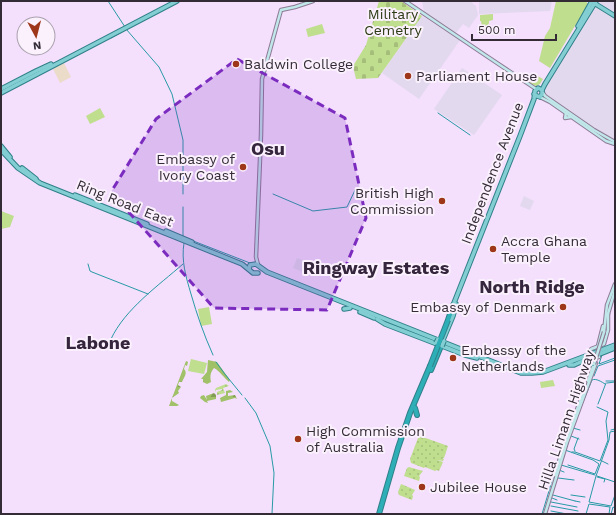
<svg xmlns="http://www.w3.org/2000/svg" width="616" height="515" viewBox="0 0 616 515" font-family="'Work Sans',sans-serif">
  <defs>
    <pattern id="grass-dots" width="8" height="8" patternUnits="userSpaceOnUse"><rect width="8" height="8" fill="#bfde8e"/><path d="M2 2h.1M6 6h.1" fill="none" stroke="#a5bf7b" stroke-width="1.8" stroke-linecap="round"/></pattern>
    <pattern id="forest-firs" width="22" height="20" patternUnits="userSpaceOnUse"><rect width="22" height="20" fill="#a0c167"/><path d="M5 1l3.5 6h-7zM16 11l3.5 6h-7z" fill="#839d56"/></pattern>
    <pattern id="cemetery-stones" width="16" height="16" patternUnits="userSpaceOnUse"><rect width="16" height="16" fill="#bfde8e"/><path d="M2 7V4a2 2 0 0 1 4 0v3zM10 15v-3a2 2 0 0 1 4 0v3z" fill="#a5bf7b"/></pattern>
  </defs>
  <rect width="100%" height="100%" fill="#f4dffd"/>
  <!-- commercial -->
  <g fill="#e2d9ee">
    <polygon points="422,1 470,1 476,6 478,15 469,28 463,24 455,34 424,13"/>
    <polygon points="479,1 552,1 550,11 479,14"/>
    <polygon points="597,1 615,1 615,14 609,10"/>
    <polygon points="595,5 615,17 615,141 605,137 545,94 545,87 578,35"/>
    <polygon points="422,16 460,40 419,99 382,73"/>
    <polygon points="462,68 502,95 474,135 434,109"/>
    <polygon points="524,196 534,201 530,210 520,206"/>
    <polygon points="297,258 306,261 304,267 314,271 312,276 293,268"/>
  </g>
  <!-- industrial -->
  <polygon fill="#ebdbc9" points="64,63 71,77 60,83 53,69"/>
  <!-- grass -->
  <g fill="url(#grass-dots)">
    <polygon points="226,384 229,386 223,388 225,393 217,395 217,392 222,390 222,389 216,390 216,392 215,390 216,388"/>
    <polygon points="420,436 448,446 444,458 442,458 444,459 443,461 437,460 443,462 439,471 437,470 435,471 425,467 424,468 411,463 410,459 418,438"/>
    <polygon points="409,467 423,471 419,476 420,477 419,481 404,476 407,468"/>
    <polygon points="401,484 415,490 412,495 413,496 412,500 399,495 398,492"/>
  </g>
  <!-- forest -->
  <g fill="url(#forest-firs)">
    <path d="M 208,360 L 217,362 L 230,380 L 229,382 C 224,378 220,371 214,368 C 210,373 210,376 211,382 L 207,384 L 203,382 L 203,379 L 201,379 L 207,372 Z"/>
    <path d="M 186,361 L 188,362 L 187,366 L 185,365 L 184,369 C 188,373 184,377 182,382 L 179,382 L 178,385 L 181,387 L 178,391 L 179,393 L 172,398 L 172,401 L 179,405 L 177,406 L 169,406 Z"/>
    <polygon points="230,390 233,392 228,393 228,396 235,395 237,399 235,398 221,402 220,398 226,395 226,391"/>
    <polygon points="214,393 216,395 216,399 207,401 208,403 205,402 200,398 201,396 204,395 207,400 206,396"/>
  </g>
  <!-- cemetery -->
  <polygon fill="url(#cemetery-stones)" points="379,1 401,1 422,16 378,78 356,79 353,66 366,45"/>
  <!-- park -->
  <g fill="#bfde8e">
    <polygon points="556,1 586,1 588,4 550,68 539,61 545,36 550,28"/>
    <path d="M 493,14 L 493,20 L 489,21 C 489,26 487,31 482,35 L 478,32 L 480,28 L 482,28 L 481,21 L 480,21 L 480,15 Z"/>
    <polygon points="322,24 325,33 308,37 306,29"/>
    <polygon points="536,75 543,79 540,84 536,86 527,82 531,77"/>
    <polygon points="100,108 105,117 90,124 86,116"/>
    <polygon points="1,211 14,216 10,227 1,229"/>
    <polygon points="209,307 212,324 201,326 198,309"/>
    <polygon points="191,359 207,363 204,374 188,371"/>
    <polygon points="553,380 555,386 541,388 540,382"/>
  </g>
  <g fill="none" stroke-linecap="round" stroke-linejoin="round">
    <!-- stream -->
    <g stroke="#279ba5" stroke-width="1">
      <polyline points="108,1 125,27"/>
      <polyline points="126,29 159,67 172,94 183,140 183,194"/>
      <polyline points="111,38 122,32"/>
      <polyline points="438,113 470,135"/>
      <polyline points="273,194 313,211 347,207 356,188 362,189"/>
      <polyline points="183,207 183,237 250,263"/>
      <path d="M 184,243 C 181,261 186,277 191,294 C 197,315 204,335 213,355"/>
      <polyline points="88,264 90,271 92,272 148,294"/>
      <path d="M 111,339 C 125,309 158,286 183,264"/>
      <polyline points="602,355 599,364 615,358"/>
      <polyline points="216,362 224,373 242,395"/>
      <polyline points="594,376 598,366 615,360"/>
      <polyline points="606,381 615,381"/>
      <polyline points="607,383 615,382"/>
      <polyline points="245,398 256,413 270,446 274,473 272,514"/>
      <polyline points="598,404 606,383"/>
      <path d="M 581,407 L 592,380 C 596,378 602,382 605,384"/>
      <polyline points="573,428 580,430"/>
      <polyline points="611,430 615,429"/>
      <polyline points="615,431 610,432 609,440 596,476 589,502 611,506 615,495"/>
      <polyline points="567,432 575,411"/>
      <polyline points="571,436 579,439"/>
      <polyline points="565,450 593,460 599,464 595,474 568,465"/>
      <polyline points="575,451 574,449 578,438"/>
      <polyline points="572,452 575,452 600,461 608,440 606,421 608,412 597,407"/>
      <polyline points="602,461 608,464"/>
      <polyline points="561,465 595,475"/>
      <polyline points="559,470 564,472"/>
      <polyline points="597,476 615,482"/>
      <polyline points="597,477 605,479 604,482"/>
      <polyline points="558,478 574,480"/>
      <polyline points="553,495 575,501"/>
      <polyline points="571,495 585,497"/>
      <polyline points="552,498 557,500"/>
      <polyline points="575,501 580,502"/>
      <polyline points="551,502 577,507"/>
      <polyline points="615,504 615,506"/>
      <polyline points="551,506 578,511"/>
      <polyline points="551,511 567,514"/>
      <polyline points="542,514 562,448"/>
      <polyline points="546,514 550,502"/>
      <polyline points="586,514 589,504 610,507 609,514"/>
      <polyline points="611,514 613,507 615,508"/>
    </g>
    <!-- secondary casing -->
    <g stroke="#8d7a95" stroke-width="4.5">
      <g id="secondary">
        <polyline points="405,1 488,57 536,89"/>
        <polyline points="543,93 545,96 594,130 615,142"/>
        <polyline points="540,97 550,102 606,141 615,144"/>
        <polyline points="566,113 565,118 571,117"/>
        <polyline points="258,265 256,257 261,135 262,79 281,10 295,7 313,1"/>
        <polyline points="608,314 615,290"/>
        <polyline points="604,332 607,305 615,284"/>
        <polyline points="598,346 603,326"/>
        <polyline points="591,349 604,344 608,330 608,314"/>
        <polyline points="592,364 594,358 599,357"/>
        <polyline points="588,381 593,367"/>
        <polyline points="555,475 565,441 584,391"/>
        <polyline points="545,514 567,442 596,363"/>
      </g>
    </g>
    <!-- primary casing -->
    <g stroke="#308089" stroke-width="5.5">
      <g id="primary">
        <polyline points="594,3 615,16"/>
        <polyline points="578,26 592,1"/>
        <polyline points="1,89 36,71 51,64"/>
        <polyline points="542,90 545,84 596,1"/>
        <polyline points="1,93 177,1"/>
        <polyline points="1,146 10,157"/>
        <polyline points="1,150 18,168 40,183 242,264 253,273 258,273"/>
        <polyline points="22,168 36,179"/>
        <polyline points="75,195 147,224"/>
        <polyline points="166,231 192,242"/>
        <polyline points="249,269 250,265 256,264 267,272 521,373 532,373 543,372 615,345"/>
        <polyline points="452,308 520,136 534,99 535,91 538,88 542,90 542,94 540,97 537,96 534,94"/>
        <polyline points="344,309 350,308"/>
        <polyline points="360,312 374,318"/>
        <polyline points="377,319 385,324 437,344"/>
        <polyline points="443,340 453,316 456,304"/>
        <polyline points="442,346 465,355 477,358"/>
        <polyline points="595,356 615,348"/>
        <polyline points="569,365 574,365 587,359 590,360 592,364"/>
      </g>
    </g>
    <!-- highway casing -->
    <g stroke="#308089" stroke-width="6">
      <g id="highway">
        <polyline points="448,320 453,305"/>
        <polyline points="431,370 441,346"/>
        <polyline points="415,408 417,415"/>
        <polyline points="379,514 398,448 410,413 430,366"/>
      </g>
    </g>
    <!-- secondary -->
    <use href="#secondary" stroke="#c0e7e9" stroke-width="2.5"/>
    <!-- primary -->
    <use href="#primary" stroke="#82ced3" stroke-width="3.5"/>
    <!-- highway -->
    <use href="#highway" stroke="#2eaeb6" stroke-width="4"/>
    <!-- secondary-bridge casing -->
    <g stroke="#8d7a95" stroke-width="4.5" stroke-linecap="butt">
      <polyline id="secondary-bridge" points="594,364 604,332"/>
    </g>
    <!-- primary-bridge casing -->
    <g stroke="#308089" stroke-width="5.5" stroke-linecap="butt">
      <g id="primary-bridge">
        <polyline points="436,343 438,339"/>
        <polyline points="442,346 444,341"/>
      </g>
    </g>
    <!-- highway-bridge casing -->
    <g stroke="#308089" stroke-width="6" stroke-linecap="butt">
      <polyline id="highway-bridge" points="430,366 448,320"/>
    </g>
    <!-- secondary-bridge -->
    <use href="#secondary-bridge" stroke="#c0e7e9" stroke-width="2.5"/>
    <!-- primary-bridge -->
    <use href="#primary-bridge" stroke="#82ced3" stroke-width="3.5"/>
    <!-- highway-bridge -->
    <use href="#highway-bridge" stroke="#2eaeb6" stroke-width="4"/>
  </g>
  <!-- marked area -->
  <path fill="#7b2cbf" fill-opacity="0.2" stroke="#7b2cbf" stroke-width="3" stroke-dasharray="8 5" stroke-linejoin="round" d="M 237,59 L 345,118 L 366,218 L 327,310 L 214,308 L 111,192 L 156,119 Z"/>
  <!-- markers -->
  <g fill="#9e3619" stroke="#faf1fd" stroke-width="1.5">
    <circle cx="236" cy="64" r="4"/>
    <circle cx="408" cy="76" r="4"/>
    <circle cx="243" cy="167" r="4"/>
    <circle cx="442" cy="201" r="4"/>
    <circle cx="493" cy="249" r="4"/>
    <circle cx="563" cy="307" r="4"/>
    <circle cx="453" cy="358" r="4"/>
    <circle cx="298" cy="439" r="4"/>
    <circle cx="422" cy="487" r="4"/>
  </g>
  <g text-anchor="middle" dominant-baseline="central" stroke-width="4" stroke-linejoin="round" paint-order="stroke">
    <!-- park labels -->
    <g font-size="14" fill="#2c3a14" stroke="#faf1fd">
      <text x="393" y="14">Military<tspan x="393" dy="16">Cemetry</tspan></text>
    </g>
    <!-- poi labels -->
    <g font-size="14" fill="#332b36" stroke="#faf1fd" text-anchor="start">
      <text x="244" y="64">Baldwin College</text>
      <text x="416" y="76">Parliament House</text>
      <text x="235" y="159" text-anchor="end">Embassy of<tspan x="235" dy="16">Ivory Coast</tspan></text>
      <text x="434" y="193" text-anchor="end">British High<tspan x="434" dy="16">Commission</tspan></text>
      <text x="501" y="241">Accra Ghana<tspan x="501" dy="16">Temple</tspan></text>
      <text x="555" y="307" text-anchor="end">Embassy of Denmark</text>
      <text x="461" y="350">Embassy of the<tspan x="461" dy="16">Netherlands</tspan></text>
      <text x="306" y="431">High Commission<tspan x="306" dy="16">of Australia</tspan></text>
      <text x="430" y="487">Jubilee House</text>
    </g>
    <!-- street labels -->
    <g font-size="14" fill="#332b36" stroke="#faf1fd">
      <text transform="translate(492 173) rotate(-69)">Independence Avenue</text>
      <text transform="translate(125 203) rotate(22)">Ring Road East</text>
      <text transform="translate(566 420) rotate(-71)">Hilla Limann Highway</text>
    </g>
    <!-- district labels -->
    <g font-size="18" font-weight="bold" fill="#36263d" stroke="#faf1fd">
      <text x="268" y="148">Osu</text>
      <text x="376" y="267">Ringway Estates</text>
      <text x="532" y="286">North Ridge</text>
      <text x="98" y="342">Labone</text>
    </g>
  </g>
  <!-- border -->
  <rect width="616" height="515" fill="none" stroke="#332b36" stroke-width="4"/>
  <!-- north arrow -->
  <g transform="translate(36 36) rotate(173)"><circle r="19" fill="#faf1fd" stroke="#aaa2ad"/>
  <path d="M0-3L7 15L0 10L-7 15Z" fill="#9e3619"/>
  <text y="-6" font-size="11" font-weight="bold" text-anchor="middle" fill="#332b36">N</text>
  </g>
  <!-- scale -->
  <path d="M472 34v6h84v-6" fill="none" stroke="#332b36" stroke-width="2"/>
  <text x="478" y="34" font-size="12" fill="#332b36" stroke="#faf1fd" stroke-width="3" paint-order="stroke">500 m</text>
</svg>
